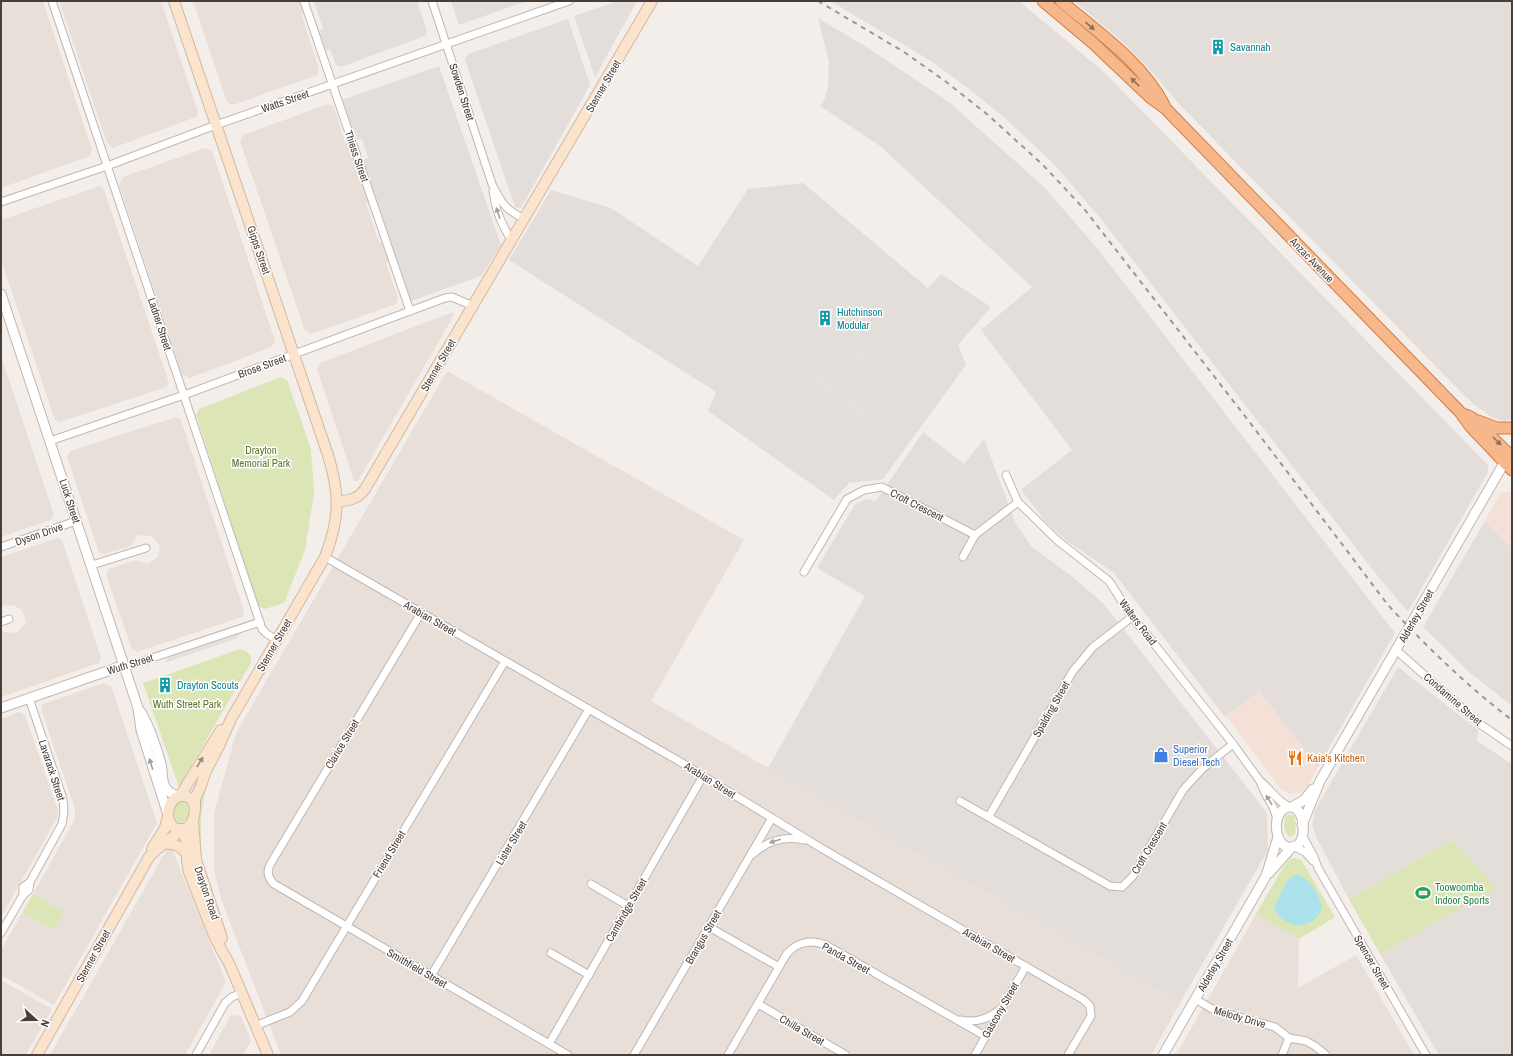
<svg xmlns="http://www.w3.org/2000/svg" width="1513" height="1056" viewBox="0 0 1513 1056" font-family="'Archivo Narrow',sans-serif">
  <rect width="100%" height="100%" fill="#f4eeea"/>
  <!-- residential -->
  <g fill="#e8dfd8">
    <polygon points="1,1 43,1 92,150 90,156 1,188"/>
    <polygon points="59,1 161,1 198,112 196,117 113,148 107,143"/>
    <polygon points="193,1 302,1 305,11 301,13 319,69 317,75 233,105 227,102"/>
    <polygon points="328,104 334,107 345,143 350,142 370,202 366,203 379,243 384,242 391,261 386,263 398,298 396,304 311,334 305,331 240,141 243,135"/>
    <polygon points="205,148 212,151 275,341 272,347 190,378 182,375 119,184 123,177"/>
    <polygon points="100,186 104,189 169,383 166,387 60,422 55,420 1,260 1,220"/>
    <polygon points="453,312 454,315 358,481 354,481 317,369 320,363"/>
    <polygon points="1,356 54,515 51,520 1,537"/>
    <polygon points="447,371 744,540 651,701 1180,1003 1151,1055 281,1055 221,899 214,869 214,813 236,733"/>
    <polygon points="176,417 181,420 244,611 242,617 137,652 132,649 106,575 109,569 136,560 148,564 158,557 160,545 151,536 138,535 131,546 104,554 99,552 67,457 70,451"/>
    <polygon points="57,538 62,540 101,658 99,663 1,697 1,631 11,633 18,632 26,622 22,610 15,606 4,605 1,608 1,557"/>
    <polygon points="104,683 111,686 157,823 54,1005 1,975 1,950 22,913 53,930 64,912 33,894 75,819 75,809 41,709 43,704"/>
    <polygon points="19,712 25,715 58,811 57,818 1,917 1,719"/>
    <polygon points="167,849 172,849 226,982 215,1002 185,1055 50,1055"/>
    <polygon points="1256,914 1299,939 1298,988 1356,955 1414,1055 1176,1055"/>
    <polygon points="1,980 52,1009 26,1055 1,1055"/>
    <polygon points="231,1015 241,1016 251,1041 243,1055 209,1055"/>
  </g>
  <!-- commercial -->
  <g fill="#f4e0d7">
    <polygon points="1512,491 1512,548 1485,521 1500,493"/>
    <polygon points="1259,691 1318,767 1308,786 1300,793 1289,794 1280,788 1226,716"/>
  </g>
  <!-- industrial -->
  <g fill="#e4dedb">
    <polygon points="314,1 417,1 427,31 425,36 341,67 336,65 330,49 326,50 319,31 323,28"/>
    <polygon points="451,1 527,1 459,25"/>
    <polygon points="618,1 637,1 595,77 574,16"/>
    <polygon points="830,1 1019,1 1103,71 1488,465 1488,472 1408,612 1380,579 1101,219 1053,163 1007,120 973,92 931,61"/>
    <polygon points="1074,1 1512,1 1512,419 1504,421 1493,418 1476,406 1461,392 1179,104 1151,71 1125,44"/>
    <polygon points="818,18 865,46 950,103 1043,186 1097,248 1395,633 1318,767 1259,691 1225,717 1114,573 1067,541 1045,521 1022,491 1022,489 1072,450 981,330 1032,287 880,146 820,106 825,98 828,86 829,62"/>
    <polygon points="568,19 590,85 521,208 515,207 465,60 468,54"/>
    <polygon points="439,66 501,245 481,276 411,301 363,160 368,158 362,139 357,140 342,100"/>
    <polygon points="803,183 928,288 941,274 991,307 958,345 966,365 883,479 849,483 834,500 708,411 716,392 509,260 551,190 611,208 698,266 748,189"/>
    <polygon points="923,432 964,464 984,439 1015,522 1031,546 1074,578 1104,604 1267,813 1268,850 1180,1003 768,768 865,596 817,568 855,504 866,499 876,501"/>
    <polygon points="1485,521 1512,548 1512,706 1469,672 1423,627"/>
    <polygon points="1398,667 1478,730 1477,741 1512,764 1512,1055 1439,1055 1380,954 1496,888 1452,840 1349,899 1316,837 1312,825 1315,810"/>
  </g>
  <!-- green -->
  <g fill="#dce5b6">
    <polygon points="281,377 287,380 311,449 314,493 305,550 284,603 265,609 258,606 196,415 199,409"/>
    <polygon points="240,649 246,651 251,656 251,663 179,787 143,683"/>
    <polygon points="207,780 201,816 201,859 197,852 197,804"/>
    <path d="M 183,801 L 188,805 L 189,815 L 184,822 L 179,823 C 172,819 173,810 177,804 Z"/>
    <polygon points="1289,814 1294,816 1296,823 1295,834 1290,837 1286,834 1284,825 1285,817"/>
    <polygon points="1452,840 1497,888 1380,954 1349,899"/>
    <polygon points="1296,858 1302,861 1335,917 1299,939 1256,914 1284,866 1290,859"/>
    <polygon points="33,894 64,912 53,930 22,913"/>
  </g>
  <!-- parking -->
  <g fill="#e3e0de">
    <polygon points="859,348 870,357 865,364 853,355"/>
    <polygon points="798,360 881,422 875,428 793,367"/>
    <polygon points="241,632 238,638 165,663 168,657"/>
  </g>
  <!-- water -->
  <path fill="#abe2ec" d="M 1295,875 C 1309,875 1318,894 1322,906 C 1321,915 1311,925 1300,925 C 1290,926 1276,917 1274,907 L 1287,881 Z"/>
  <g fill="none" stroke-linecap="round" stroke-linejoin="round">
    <!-- minor casing -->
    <g stroke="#c2b7b0" stroke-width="9">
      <g id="minor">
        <polyline points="52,1 262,629 267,634 277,640"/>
        <polyline points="304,1 410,311"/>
        <path d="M 432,1 L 492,184 C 501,202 505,210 525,219"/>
        <path d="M 493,191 C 495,209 502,226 512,241"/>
        <polyline points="1,202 107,166 216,125 569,1"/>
        <polyline points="50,441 184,395 445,298 452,297 473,306"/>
        <polyline points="1006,475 1018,502 1058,541 1109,581 1132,617 1148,636 1233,744 1260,781 1265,793 1273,807 1277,819"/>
        <polyline points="1,547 76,521"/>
        <polyline points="325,557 677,760 821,848 1084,1000 1090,1006 1091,1016 1068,1055"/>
        <polyline points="963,557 975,535 1018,502"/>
        <polyline points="92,565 146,548"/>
        <polyline points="804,572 847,499 864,490 882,487 975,535"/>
        <path d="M 421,613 L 271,863 C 266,871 268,878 274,884 L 568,1055"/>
        <polyline points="1,622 9,619"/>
        <polyline points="1396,650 1480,724 1512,746"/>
        <polyline points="125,667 260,622"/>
        <path d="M 1260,781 C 1271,789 1277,802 1290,807"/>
        <polyline points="960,801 1110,886 1122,887 1133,876 1183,790 1203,768 1233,744"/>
        <polyline points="989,816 1073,671 1093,647 1132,617"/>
        <polyline points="1302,835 1314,857 1318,868 1426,1055"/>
        <polyline points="1295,847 1305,852 1313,861"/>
        <path d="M 753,854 C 767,841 785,836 804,840"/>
        <polyline points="591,884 628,906"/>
        <polyline points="23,895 23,887 30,882 62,824 64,812 63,799 29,698"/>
        <polyline points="709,927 779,967"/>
        <polyline points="1,933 23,895 29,890 30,882"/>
        <polyline points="551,953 589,975"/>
        <polyline points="431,976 589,709"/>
        <polyline points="1195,999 1214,1010 1275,1027 1289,1038 1306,1041 1315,1046 1326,1055"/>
        <polyline points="758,1004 846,1055"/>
        <path d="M 960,1020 C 974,1023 987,1020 999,1010"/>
        <polyline points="255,1026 290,1012 302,1001 505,661"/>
        <polyline points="549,1044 703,776"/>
        <polyline points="196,1055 225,1003 232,997 242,993"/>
        <polyline points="634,1055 772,818"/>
        <path d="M 728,1055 L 786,955 C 796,942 811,939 826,945 L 985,1036"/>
        <polyline points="975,1055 1026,966"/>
        <polyline points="1282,1055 1289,1038"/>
      </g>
    </g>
    <!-- tertiary casing -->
    <g stroke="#c2b7b0" stroke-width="11">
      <g id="tertiary">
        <polyline points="1,294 138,708 141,730 168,815"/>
        <polyline points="1,708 119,667 125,667"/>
        <path d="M 141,712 C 150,728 156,746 161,764 C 163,772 161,781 166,788 C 169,793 173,795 179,796"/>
        <path d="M 1292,807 C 1305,811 1306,834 1299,844 C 1274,861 1267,805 1292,807 Z"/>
        <polyline points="1292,807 1304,800 1313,789"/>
        <polyline points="1302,825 1320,781 1507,458"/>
        <polyline points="1269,873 1292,847"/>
        <polyline points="1163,1055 1266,876 1278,837"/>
      </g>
    </g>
    <!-- secondary casing -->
    <g stroke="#d4b89e" stroke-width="12">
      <g id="secondary">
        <path d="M 174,1 L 328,455 C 340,494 340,518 325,557 L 231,719 L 219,746 L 205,773 L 201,786 L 195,799 L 195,807"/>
        <path d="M 337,501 C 349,501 358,499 365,489 L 652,1"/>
        <path d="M 179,796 C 206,793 194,839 175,828 C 163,820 168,801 179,796 Z"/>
        <polyline points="180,796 221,730"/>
        <polyline points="193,821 196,860 222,938"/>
        <polyline points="183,829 187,844 187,861 189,872 213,933 222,951 229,963 268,1055"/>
        <path d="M 163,843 C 174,844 181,845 187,855"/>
        <polyline points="152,849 165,828 168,816"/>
        <path d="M 37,1055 L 149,857 C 159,845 172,840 181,829"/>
      </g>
    </g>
    <!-- trunk casing -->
    <g stroke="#d47a44" stroke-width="13">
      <g id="trunk">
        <polyline points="1043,1 1093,43 1151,98 1165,108 1460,412 1471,427 1512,470"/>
        <path d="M 1061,1 C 1097,32 1142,62 1164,105"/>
        <polyline points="1466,415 1472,418 1512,457"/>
        <polyline points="1478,421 1497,428 1512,428"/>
      </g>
    </g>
    <!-- minor -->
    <use href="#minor" stroke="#fff" stroke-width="7"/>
    <!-- tertiary -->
    <use href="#tertiary" stroke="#fff" stroke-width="9"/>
    <!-- secondary -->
    <use href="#secondary" stroke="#fbe4cd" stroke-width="10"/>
    <!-- trunk -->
    <use href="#trunk" stroke="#f6b88a" stroke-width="11"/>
    <!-- rail -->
    <path stroke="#989898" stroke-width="2" stroke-dasharray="5 5" stroke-linecap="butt" d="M 818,1 L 904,52 L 945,81 L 988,115 L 1043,165 L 1085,210 L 1248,420 L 1388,605 C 1426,646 1467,686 1512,720"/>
  </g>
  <!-- one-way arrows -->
  <defs><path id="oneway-solid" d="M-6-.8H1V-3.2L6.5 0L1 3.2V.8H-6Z"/></defs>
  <g fill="#8e6f59">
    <use href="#oneway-solid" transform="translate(1090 26) rotate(40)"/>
    <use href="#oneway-solid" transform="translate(1135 82) rotate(-136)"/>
    <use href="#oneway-solid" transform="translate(1497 441) rotate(45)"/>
  </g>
  <g fill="#a49e9c">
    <use href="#oneway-solid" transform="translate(498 213) rotate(-108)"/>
    <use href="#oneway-solid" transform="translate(151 764) rotate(-107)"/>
    <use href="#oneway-solid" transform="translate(1269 800) rotate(-121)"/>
    <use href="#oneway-solid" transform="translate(775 841) rotate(163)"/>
  </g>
  <use fill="#99897b" href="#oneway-solid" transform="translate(200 762) rotate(-59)"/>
  <!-- icons -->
  <defs>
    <g id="building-bare" transform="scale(1.2)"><path d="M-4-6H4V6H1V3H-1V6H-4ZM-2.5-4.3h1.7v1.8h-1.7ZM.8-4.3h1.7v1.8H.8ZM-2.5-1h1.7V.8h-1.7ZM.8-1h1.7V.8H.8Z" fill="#0f9aa8" stroke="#fff" stroke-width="2.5" paint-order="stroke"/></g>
    <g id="shop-bare" transform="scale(1.2)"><path d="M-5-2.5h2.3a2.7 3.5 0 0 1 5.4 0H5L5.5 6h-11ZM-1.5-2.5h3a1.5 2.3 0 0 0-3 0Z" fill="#3f7fe0" stroke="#fff" stroke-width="2.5" paint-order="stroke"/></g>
    <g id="restaurant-bare" transform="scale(1.2)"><path d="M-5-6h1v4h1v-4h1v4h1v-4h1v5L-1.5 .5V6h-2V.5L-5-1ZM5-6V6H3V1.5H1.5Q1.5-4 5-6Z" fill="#e8710a" stroke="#fff" stroke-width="2.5" paint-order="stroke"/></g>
    <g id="stadium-bare" transform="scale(1.2)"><path d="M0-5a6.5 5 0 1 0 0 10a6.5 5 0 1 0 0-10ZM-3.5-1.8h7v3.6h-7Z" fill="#2e9e5b" stroke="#fff" stroke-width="2.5" paint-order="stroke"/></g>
  </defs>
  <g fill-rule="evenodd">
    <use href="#building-bare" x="1218" y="47"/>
    <use href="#building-bare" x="825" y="318"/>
    <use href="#building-bare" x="165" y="685"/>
    <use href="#shop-bare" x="1161" y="755"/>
    <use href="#restaurant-bare" x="1295" y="758"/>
    <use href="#stadium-bare" x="1423" y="893"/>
  </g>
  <g text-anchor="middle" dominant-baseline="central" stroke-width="3" stroke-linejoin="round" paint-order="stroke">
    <!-- culture labels -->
    <g font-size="11" fill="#0d838f" stroke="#fff" text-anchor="start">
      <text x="1230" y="47">Savannah</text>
      <text x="837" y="312">Hutchinson<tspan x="837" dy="13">Modular</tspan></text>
      <text x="177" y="685">Drayton Scouts</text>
    </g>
    <!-- street labels -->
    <g font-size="11" fill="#483e38" stroke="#fff">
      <text transform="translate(603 86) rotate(-60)">Stenner Street</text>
      <text transform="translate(462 92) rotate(72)">Sowden Street</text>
      <text transform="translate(285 101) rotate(-19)">Watts Street</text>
      <text transform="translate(357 156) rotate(71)">Thiess Street</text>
      <text transform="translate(259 250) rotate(71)">Gipps Street</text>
      <text transform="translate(1312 260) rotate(46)">Anzac Avenue</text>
      <text transform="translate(160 324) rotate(72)">Ladner Street</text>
      <text transform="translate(438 365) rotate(-60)">Stenner Street</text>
      <text transform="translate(262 366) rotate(-20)">Brose Street</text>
      <text transform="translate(70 501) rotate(72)">Luck Street</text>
      <text transform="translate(917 505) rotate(27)">Croft Crescent</text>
      <text transform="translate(39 534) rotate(-19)">Dyson Drive</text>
      <text transform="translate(1416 616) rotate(-60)">Alderley Street</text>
      <text transform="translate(430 618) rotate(30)">Arabian Street</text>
      <text transform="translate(1138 622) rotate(53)">Walters Road</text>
      <text transform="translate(274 645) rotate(-60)">Stenner Street</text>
      <text transform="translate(130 664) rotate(-17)">Wuth Street</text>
      <text transform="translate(1453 699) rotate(41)">Condamine Street</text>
      <text transform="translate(1051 709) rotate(-60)">Spalding Street</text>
      <text transform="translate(342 744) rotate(-59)">Clarice Street</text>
      <text transform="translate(52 770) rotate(72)">Lavarack Street</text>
      <text transform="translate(710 780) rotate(32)">Arabian Street</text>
      <text transform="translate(511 843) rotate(-59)">Lister Street</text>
      <text transform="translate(1149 848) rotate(-59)">Croft Crescent</text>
      <text transform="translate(389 854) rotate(-59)">Friend Street</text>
      <text transform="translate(207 893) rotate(71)">Drayton Road</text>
      <text transform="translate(626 910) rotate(-60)">Cambridge Street</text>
      <text transform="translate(703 937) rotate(-60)">Brangus Street</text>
      <text transform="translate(989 945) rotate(30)">Arabian Street</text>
      <text transform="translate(93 956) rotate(-61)">Stenner Street</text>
      <text transform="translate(846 958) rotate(29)">Panda Street</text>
      <text transform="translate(1372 962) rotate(60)">Spencer Street</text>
      <text transform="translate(1215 965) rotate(-60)">Alderley Street</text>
      <text transform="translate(417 968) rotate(30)">Smithfield Street</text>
      <text transform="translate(1000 1010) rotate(-60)">Gascony Street</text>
      <text transform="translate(1240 1017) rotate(16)">Melody Drive</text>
      <text transform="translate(802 1030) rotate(30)">Chilla Street</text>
    </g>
    <!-- park labels -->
    <g font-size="11" fill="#5c762f" stroke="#fff">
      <text x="261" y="450">Drayton<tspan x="261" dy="13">Memorial Park</tspan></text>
      <text x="187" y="704">Wuth Street Park</text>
    </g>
    <!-- shop labels -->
    <g font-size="11" fill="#366cbe" stroke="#fff" text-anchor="start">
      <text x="1173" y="749">Superior<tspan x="1173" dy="13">Diesel Tech</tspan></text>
    </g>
    <!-- food labels -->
    <g font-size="11" fill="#c56008" stroke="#fff" text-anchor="start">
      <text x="1307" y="758">Kaia's Kitchen</text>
    </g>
    <!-- leisure labels -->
    <g font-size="11" fill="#27864d" stroke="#fff" text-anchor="start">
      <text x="1435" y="887">Toowoomba<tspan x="1435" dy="13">Indoor Sports</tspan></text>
    </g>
  </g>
  <!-- border -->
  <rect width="1513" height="1056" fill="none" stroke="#483e38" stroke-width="4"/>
  <!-- north arrow -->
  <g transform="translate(36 1020) rotate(111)" stroke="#ffffff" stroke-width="3" paint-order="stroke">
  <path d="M0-3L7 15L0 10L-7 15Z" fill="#483e38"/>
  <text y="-6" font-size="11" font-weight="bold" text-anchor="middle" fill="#483e38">N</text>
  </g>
</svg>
